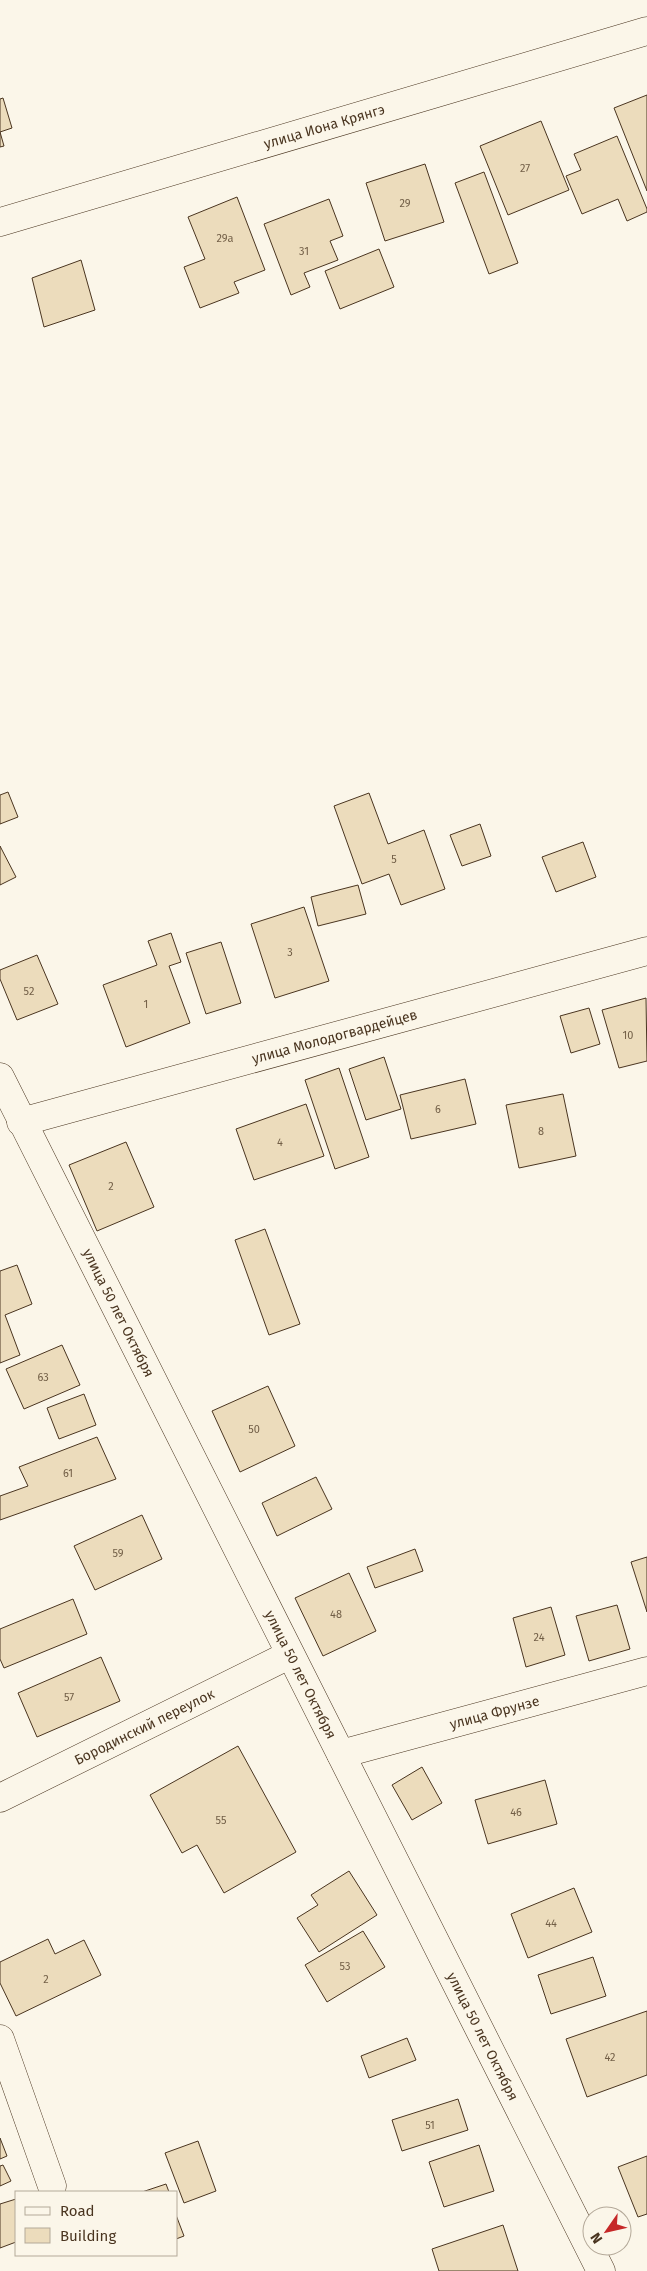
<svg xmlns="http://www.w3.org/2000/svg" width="647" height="2271" viewBox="0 0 647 2271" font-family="'Fira Sans',sans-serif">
  <rect width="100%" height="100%" fill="#fbf6e9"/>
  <!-- building -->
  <g fill="#ecdcbc" stroke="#4a3520">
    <polygon points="647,95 647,191 614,108"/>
    <polygon points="3,98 12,128 0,132 4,146 0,147 0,99"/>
    <polygon points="541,121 569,190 508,215 480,146"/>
    <polygon points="617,136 647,209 647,212 627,221 618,199 582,214 566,176 581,170 574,154"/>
    <polygon points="425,164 444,222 385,241 366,183"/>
    <polygon points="484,172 518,263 489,274 455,183"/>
    <polygon points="237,197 265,270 234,282 239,293 200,308 184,267 205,259 188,217"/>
    <polygon points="329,199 343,236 330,241 338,260 304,273 310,287 291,295 264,224"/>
    <polygon points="379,249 394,287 340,309 325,271"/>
    <polygon points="81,260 95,310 44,327 32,278"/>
    <polygon points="8,792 18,817 0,824 0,795"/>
    <polygon points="369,793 388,844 424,830 445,889 401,905 389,874 362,884 334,806"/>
    <polygon points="480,824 491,856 462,866 450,835"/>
    <polygon points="583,842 596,877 556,892 542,857"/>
    <polygon points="0,846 16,877 0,885"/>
    <polygon points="358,885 366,914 318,926 311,897"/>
    <polygon points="304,907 329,981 275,998 251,924"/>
    <polygon points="171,933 181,962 169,966 190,1023 126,1047 103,985 157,965 148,941"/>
    <polygon points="221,942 241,1003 206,1014 186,953"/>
    <polygon points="37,955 58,1004 17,1020 0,979 0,970"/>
    <polygon points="646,998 647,1061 619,1068 602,1010"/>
    <polygon points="589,1008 600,1044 571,1053 560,1016"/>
    <polygon points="384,1057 401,1109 366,1120 349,1069"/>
    <polygon points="339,1068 369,1157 335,1169 305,1080"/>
    <polygon points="465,1079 476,1124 411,1139 400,1095"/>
    <polygon points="563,1094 576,1156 519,1168 506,1105"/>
    <polygon points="306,1104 324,1156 254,1180 236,1129"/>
    <polygon points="126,1142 154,1207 97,1231 69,1165"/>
    <polygon points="265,1229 300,1324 269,1335 235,1240"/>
    <polygon points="17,1265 32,1304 5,1315 20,1355 0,1363 0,1271"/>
    <polygon points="62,1345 80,1385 24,1409 6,1369"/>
    <polygon points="268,1386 295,1446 240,1472 212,1411"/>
    <polygon points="84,1394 96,1425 59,1439 47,1408"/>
    <polygon points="97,1437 116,1479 0,1520 0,1496 28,1486 19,1467"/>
    <polygon points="316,1477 332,1509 277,1536 262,1503"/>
    <polygon points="142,1515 162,1559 95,1590 74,1546"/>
    <polygon points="415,1549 423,1571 375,1588 367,1567"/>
    <polygon points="647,1557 647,1612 631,1562"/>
    <polygon points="349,1573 376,1631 323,1656 295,1598"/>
    <polygon points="73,1599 87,1634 4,1668 0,1659 0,1629"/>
    <polygon points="617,1605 630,1649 589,1661 576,1616"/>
    <polygon points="551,1607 565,1655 526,1667 513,1618"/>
    <polygon points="101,1657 120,1701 37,1737 18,1693"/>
    <polygon points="238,1746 296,1852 224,1893 197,1845 182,1853 150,1795"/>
    <polygon points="422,1767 442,1803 412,1820 392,1785"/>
    <polygon points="545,1780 557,1824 488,1844 475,1800"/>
    <polygon points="349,1871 377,1915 319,1952 297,1918 318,1905 311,1895"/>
    <polygon points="574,1888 592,1932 528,1958 511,1914"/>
    <polygon points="363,1931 385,1967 327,2002 305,1965"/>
    <polygon points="48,1939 55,1954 84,1940 101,1975 16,2016 0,1983 0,1962"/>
    <polygon points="593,1957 606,1996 551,2014 538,1975"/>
    <polygon points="647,2011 647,2075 587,2097 566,2039"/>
    <polygon points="407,2038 416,2060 369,2078 361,2056"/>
    <polygon points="458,2099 468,2130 402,2151 392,2120"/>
    <polygon points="0,2138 7,2156 0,2159"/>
    <polygon points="198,2141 216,2191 184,2203 165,2153"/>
    <polygon points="479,2145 494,2191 444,2207 429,2162"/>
    <polygon points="647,2156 647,2214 638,2217 618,2167"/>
    <polygon points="3,2165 11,2181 0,2186 0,2166"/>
    <polygon points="166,2184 169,2192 142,2192"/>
    <polygon points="16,2199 16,2242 0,2248 0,2204"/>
    <polygon points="176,2215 184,2236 176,2239"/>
    <polygon points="503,2225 518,2271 439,2271 432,2249"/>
  </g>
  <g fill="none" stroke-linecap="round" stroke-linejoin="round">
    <!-- minor casing -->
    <g stroke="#4a3520" stroke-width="29">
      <g id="minor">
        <path id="s1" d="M 0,222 L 647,31"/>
        <path id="s2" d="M 0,1077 L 601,2271"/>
        <path id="s3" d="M 21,1122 L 647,951"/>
        <path id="s4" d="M 341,1754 L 647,1671"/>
        <path id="s5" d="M 0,1798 L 289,1655"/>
        <polyline points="0,2039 52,2186"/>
      </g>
    </g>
    <!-- minor -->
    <use href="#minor" stroke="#fbf6e9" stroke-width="28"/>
  </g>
  <g text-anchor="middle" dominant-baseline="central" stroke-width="4" stroke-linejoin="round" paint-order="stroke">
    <!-- number labels -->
    <g font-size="11" fill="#725f47">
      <text x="525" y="168">27</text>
      <text x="405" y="203">29</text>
      <text x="225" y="238">29а</text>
      <text x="304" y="251">31</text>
      <text x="394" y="859">5</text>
      <text x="290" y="952">3</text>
      <text x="29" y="991">52</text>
      <text x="146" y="1004">1</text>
      <text x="628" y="1035">10</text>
      <text x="438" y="1109">6</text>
      <text x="541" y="1131">8</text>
      <text x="280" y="1142">4</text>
      <text x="111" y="1186">2</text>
      <text x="43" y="1377">63</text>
      <text x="254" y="1429">50</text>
      <text x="68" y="1473">61</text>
      <text x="118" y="1553">59</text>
      <text x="336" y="1614">48</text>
      <text x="539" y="1637">24</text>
      <text x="69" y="1697">57</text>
      <text x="516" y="1812">46</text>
      <text x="221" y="1820">55</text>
      <text x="551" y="1923">44</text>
      <text x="345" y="1966">53</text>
      <text x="46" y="1979">2</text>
      <text x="610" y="2057">42</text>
      <text x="430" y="2125">51</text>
    </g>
    <!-- street labels -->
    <g font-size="14" fill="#4a3520" stroke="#fbf6e9">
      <text stroke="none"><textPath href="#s1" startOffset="338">улица Иона Крянгэ</textPath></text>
      <text stroke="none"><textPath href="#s3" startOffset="325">улица Молодогвардейцев</textPath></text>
      <text stroke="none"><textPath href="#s2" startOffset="264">улица 50 лет Октября</textPath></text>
      <text stroke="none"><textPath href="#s2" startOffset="669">улица 50 лет Октября</textPath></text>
      <text stroke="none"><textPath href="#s4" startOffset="159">улица Фрунзе</textPath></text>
      <text stroke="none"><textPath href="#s5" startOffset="161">Бородинский переулок</textPath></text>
      <text stroke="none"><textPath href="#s2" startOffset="1074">улица 50 лет Октября</textPath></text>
    </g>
  </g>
  <!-- legend -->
  <rect x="15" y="2191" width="162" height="65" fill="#fbf6e9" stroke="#b4a999"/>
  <rect x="25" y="2207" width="25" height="8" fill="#fbf6e9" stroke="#b4a999"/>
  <text x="60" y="2216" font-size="15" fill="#4a3520">Road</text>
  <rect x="25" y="2228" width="25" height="15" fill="#ecdcbc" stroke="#b4a999"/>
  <text x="60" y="2241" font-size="15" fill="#4a3520">Building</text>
  <!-- north arrow -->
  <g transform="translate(607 2231) rotate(236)"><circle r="24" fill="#fbf6e9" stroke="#b4a999"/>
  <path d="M0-4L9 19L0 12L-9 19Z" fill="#c62828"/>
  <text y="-8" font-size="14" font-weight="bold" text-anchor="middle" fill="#4a3520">N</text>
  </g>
</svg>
